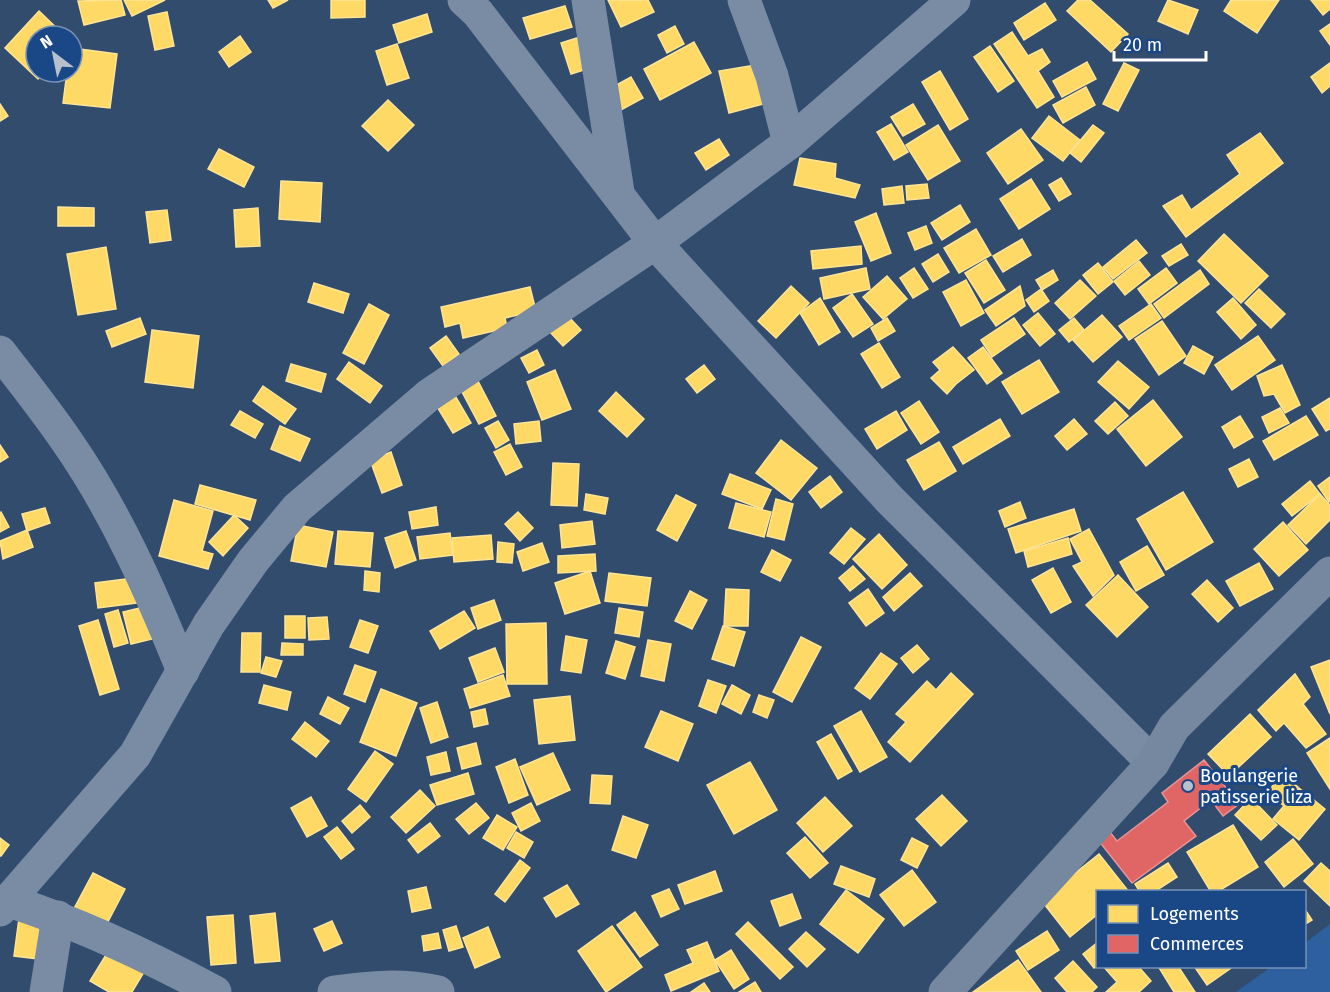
<svg xmlns="http://www.w3.org/2000/svg" width="1330" height="992" viewBox="0 0 1330 992" font-family="'Fira Sans',sans-serif">
  <rect width="100%" height="100%" fill="#324c6e"/>
  <!-- green -->
  <polygon fill="#2e5f9e" points="1330,924 1330,992 1236,992 1271,967 1304,966 1305,943"/>
  <!-- homes -->
  <g fill="#ffd966" stroke="#ffe494" stroke-width="1.5">
    <polygon points="121,0 125,15 84,25 78,1"/>
    <polygon points="124,0 165,0 132,16"/>
    <polygon points="268,0 288,0 273,8"/>
    <polygon points="331,0 365,0 365,17 331,18"/>
    <polygon points="608,0 648,0 654,12 621,27"/>
    <polygon points="1078,0 1090,0 1128,34 1111,52 1067,11"/>
    <polygon points="1168,0 1198,10 1188,34 1158,21"/>
    <polygon points="1231,0 1279,0 1257,33 1224,11"/>
    <polygon points="1311,0 1330,0 1330,9 1323,15"/>
    <polygon points="1045,3 1056,20 1024,40 1014,23"/>
    <polygon points="565,6 572,27 530,39 523,18"/>
    <polygon points="39,11 65,36 36,36 36,72 44,72 38,79 5,48"/>
    <polygon points="167,12 174,46 155,50 148,16"/>
    <polygon points="427,14 432,32 399,43 393,25"/>
    <polygon points="1330,24 1330,45 1320,31"/>
    <polygon points="675,26 684,44 667,53 658,35"/>
    <polygon points="1012,32 1028,56 1042,49 1050,62 1038,71 1054,97 1037,108 994,44"/>
    <polygon points="240,36 251,52 229,67 219,52"/>
    <polygon points="580,37 590,68 571,74 561,43"/>
    <polygon points="694,42 711,73 660,100 644,69"/>
    <polygon points="397,44 409,78 387,85 376,51"/>
    <polygon points="990,46 1014,81 998,92 974,57"/>
    <polygon points="72,48 117,54 110,108 63,103 67,72 72,72"/>
    <polygon points="1087,62 1096,79 1062,97 1053,81"/>
    <polygon points="1124,63 1139,70 1118,111 1103,104"/>
    <polygon points="1330,63 1330,86 1322,93 1311,77"/>
    <polygon points="755,65 767,103 729,113 719,71"/>
    <polygon points="940,71 968,119 950,130 922,82"/>
    <polygon points="631,77 643,98 619,111 607,90"/>
    <polygon points="1086,87 1095,105 1063,123 1053,105"/>
    <polygon points="388,100 414,125 388,151 362,126"/>
    <polygon points="0,104 8,116 0,121"/>
    <polygon points="913,104 925,124 903,136 891,117"/>
    <polygon points="1049,116 1080,140 1063,161 1032,138"/>
    <polygon points="891,124 908,152 894,160 877,132"/>
    <polygon points="938,125 960,161 928,180 906,145"/>
    <polygon points="1093,125 1104,133 1081,162 1070,153"/>
    <polygon points="1021,129 1043,160 1008,184 987,153"/>
    <polygon points="1260,133 1283,163 1186,237 1163,206 1182,195 1191,210 1240,174 1227,155"/>
    <polygon points="719,139 729,155 706,170 695,153"/>
    <polygon points="219,149 254,167 244,187 208,169"/>
    <polygon points="800,158 836,164 835,178 860,185 855,198 794,185"/>
    <polygon points="1061,178 1071,194 1059,201 1049,185"/>
    <polygon points="1031,179 1050,209 1019,229 1000,199"/>
    <polygon points="281,181 322,183 320,222 279,219"/>
    <polygon points="927,184 929,198 907,200 906,186"/>
    <polygon points="902,186 904,203 884,205 882,189"/>
    <polygon points="960,205 970,222 942,240 931,223"/>
    <polygon points="58,207 94,208 94,226 58,226"/>
    <polygon points="258,208 260,246 236,247 234,210"/>
    <polygon points="167,210 171,240 150,243 146,212"/>
    <polygon points="876,213 891,253 871,261 855,222"/>
    <polygon points="926,226 932,243 915,250 908,233"/>
    <polygon points="976,229 991,255 959,273 944,248"/>
    <polygon points="1224,234 1268,276 1241,303 1198,261"/>
    <polygon points="1022,239 1031,255 1003,272 993,256"/>
    <polygon points="1136,240 1147,253 1113,279 1103,267"/>
    <polygon points="1181,244 1188,255 1169,266 1162,256"/>
    <polygon points="861,246 862,264 813,269 811,251"/>
    <polygon points="106,247 116,309 78,315 67,254"/>
    <polygon points="938,254 949,272 933,282 922,264"/>
    <polygon points="986,260 1005,290 984,303 965,273"/>
    <polygon points="1139,261 1150,275 1125,295 1114,281"/>
    <polygon points="1098,263 1113,282 1098,294 1083,275"/>
    <polygon points="866,268 870,289 824,299 820,278"/>
    <polygon points="914,268 928,289 913,298 900,278"/>
    <polygon points="1166,268 1177,283 1149,304 1138,289"/>
    <polygon points="1053,270 1058,280 1042,290 1036,280"/>
    <polygon points="1200,270 1209,284 1164,318 1154,304"/>
    <polygon points="887,276 907,299 883,319 863,297"/>
    <polygon points="966,280 984,313 961,326 943,292"/>
    <polygon points="1080,280 1096,296 1070,319 1055,303"/>
    <polygon points="314,283 349,294 343,313 308,302"/>
    <polygon points="791,286 809,303 776,338 758,321"/>
    <polygon points="1020,286 1025,306 996,326 985,310"/>
    <polygon points="530,287 536,311 505,318 507,328 463,338 460,323 445,327 441,307"/>
    <polygon points="1041,289 1049,301 1034,312 1026,300"/>
    <polygon points="1259,289 1285,314 1271,328 1245,303"/>
    <polygon points="852,294 873,324 853,337 833,308"/>
    <polygon points="820,298 840,332 819,345 800,313"/>
    <polygon points="1233,298 1256,325 1241,339 1217,312"/>
    <polygon points="369,304 389,315 364,364 343,353"/>
    <polygon points="1151,304 1161,318 1129,340 1119,326"/>
    <polygon points="1038,313 1055,334 1040,346 1023,325"/>
    <polygon points="1102,315 1122,337 1093,362 1073,340"/>
    <polygon points="568,316 581,330 563,346 550,332"/>
    <polygon points="140,318 146,334 112,347 106,331"/>
    <polygon points="887,318 895,331 878,341 871,328"/>
    <polygon points="1014,318 1025,334 992,357 981,340"/>
    <polygon points="1074,318 1084,330 1069,342 1059,330"/>
    <polygon points="1162,321 1186,356 1159,375 1135,339"/>
    <polygon points="152,330 199,336 193,388 145,382"/>
    <polygon points="446,336 459,354 443,366 430,348"/>
    <polygon points="1258,336 1275,360 1232,390 1215,365"/>
    <polygon points="879,343 900,377 882,388 861,354"/>
    <polygon points="1193,346 1213,357 1204,374 1184,363"/>
    <polygon points="953,347 974,370 956,384 947,394 931,378 940,370 933,362"/>
    <polygon points="983,347 1002,373 987,384 968,358"/>
    <polygon points="537,350 544,365 529,373 521,358"/>
    <polygon points="1039,360 1059,392 1022,414 1002,382"/>
    <polygon points="1118,361 1149,387 1129,409 1098,382"/>
    <polygon points="349,362 382,386 370,403 337,379"/>
    <polygon points="291,364 326,374 321,392 286,381"/>
    <polygon points="704,365 715,379 697,393 686,379"/>
    <polygon points="1282,365 1300,405 1285,413 1274,394 1264,396 1257,376"/>
    <polygon points="555,370 571,409 542,420 527,382"/>
    <polygon points="478,381 496,416 479,424 461,390"/>
    <polygon points="263,386 296,409 285,424 253,401"/>
    <polygon points="616,392 644,419 627,437 599,411"/>
    <polygon points="454,394 471,423 453,433 436,405"/>
    <polygon points="1330,398 1330,429 1326,431 1312,409"/>
    <polygon points="1153,400 1182,437 1146,466 1117,429"/>
    <polygon points="919,401 939,432 921,444 901,413"/>
    <polygon points="1115,402 1128,416 1108,434 1095,421"/>
    <polygon points="1280,408 1289,423 1269,433 1262,417"/>
    <polygon points="240,411 263,424 255,438 231,425"/>
    <polygon points="896,411 907,430 877,449 865,429"/>
    <polygon points="1240,416 1253,437 1234,448 1222,427"/>
    <polygon points="1306,416 1318,435 1274,460 1263,441"/>
    <polygon points="1000,419 1010,436 963,464 953,447"/>
    <polygon points="1074,419 1087,434 1067,450 1055,436"/>
    <polygon points="498,421 509,440 496,448 485,428"/>
    <polygon points="539,421 541,441 516,444 514,424"/>
    <polygon points="280,426 310,439 300,461 271,449"/>
    <polygon points="781,440 817,468 791,500 756,473"/>
    <polygon points="939,442 956,471 924,490 907,460"/>
    <polygon points="510,444 522,467 506,475 494,452"/>
    <polygon points="0,445 8,457 0,462"/>
    <polygon points="391,452 402,485 382,493 370,460"/>
    <polygon points="1249,459 1258,477 1238,487 1229,469"/>
    <polygon points="553,463 579,464 577,506 551,505"/>
    <polygon points="730,474 771,490 762,509 722,494"/>
    <polygon points="830,476 842,492 821,508 809,492"/>
    <polygon points="1330,477 1330,501 1329,502 1318,486"/>
    <polygon points="1310,481 1320,494 1292,516 1282,504"/>
    <polygon points="200,485 256,500 250,520 195,504"/>
    <polygon points="1183,492 1213,542 1166,570 1137,519"/>
    <polygon points="586,494 608,498 605,514 584,510"/>
    <polygon points="1320,494 1330,505 1330,520 1306,544 1288,525"/>
    <polygon points="676,495 696,505 677,541 657,530"/>
    <polygon points="776,499 793,504 784,540 767,536"/>
    <polygon points="174,500 213,511 202,551 213,554 208,569 159,556"/>
    <polygon points="1020,502 1026,518 1005,527 999,511"/>
    <polygon points="736,503 771,512 764,537 729,528"/>
    <polygon points="436,507 438,525 412,529 409,512"/>
    <polygon points="45,508 50,523 27,531 22,514"/>
    <polygon points="1074,509 1081,531 1016,553 1008,529"/>
    <polygon points="1,512 9,527 0,532 0,513"/>
    <polygon points="518,512 533,528 520,541 505,524"/>
    <polygon points="234,515 248,528 223,556 209,542"/>
    <polygon points="592,521 595,544 562,548 560,525"/>
    <polygon points="1283,522 1308,550 1279,576 1254,549"/>
    <polygon points="298,525 333,532 326,567 291,561"/>
    <polygon points="851,528 865,539 844,564 830,553"/>
    <polygon points="1089,529 1114,575 1093,596 1073,566 1082,562 1070,539"/>
    <polygon points="27,530 33,547 3,559 0,541"/>
    <polygon points="338,531 373,533 370,567 335,564"/>
    <polygon points="406,531 416,560 395,568 385,538"/>
    <polygon points="450,533 453,555 420,559 417,537"/>
    <polygon points="879,534 907,565 882,589 853,559"/>
    <polygon points="491,535 493,559 454,562 452,538"/>
    <polygon points="1068,538 1072,554 1028,567 1024,551"/>
    <polygon points="498,542 514,544 512,563 497,562"/>
    <polygon points="542,543 549,562 523,571 517,552"/>
    <polygon points="1147,546 1164,575 1136,591 1120,562"/>
    <polygon points="772,550 791,560 780,581 761,572"/>
    <polygon points="595,554 596,571 558,573 558,556"/>
    <polygon points="1259,563 1273,589 1240,606 1226,581"/>
    <polygon points="853,566 865,579 850,591 839,578"/>
    <polygon points="1053,568 1071,602 1051,613 1032,580"/>
    <polygon points="365,571 380,573 379,592 364,590"/>
    <polygon points="590,571 600,603 565,614 555,583"/>
    <polygon points="609,573 651,578 647,606 605,601"/>
    <polygon points="910,573 922,586 894,611 883,597"/>
    <polygon points="1118,575 1148,607 1117,637 1086,605"/>
    <polygon points="141,577 144,602 98,608 95,583"/>
    <polygon points="1207,580 1233,608 1218,622 1192,594"/>
    <polygon points="726,589 749,590 748,626 724,626"/>
    <polygon points="868,589 884,613 866,626 849,603"/>
    <polygon points="690,591 707,600 692,629 675,621"/>
    <polygon points="494,600 501,620 478,629 471,608"/>
    <polygon points="144,607 152,639 131,644 123,612"/>
    <polygon points="619,608 643,612 639,637 615,633"/>
    <polygon points="118,610 128,643 114,647 105,614"/>
    <polygon points="464,611 475,628 440,649 430,631"/>
    <rect x="285" y="616" width="20" height="22"/>
    <polygon points="327,617 329,639 309,640 308,618"/>
    <polygon points="98,620 119,689 100,695 79,626"/>
    <polygon points="360,620 378,626 368,653 350,647"/>
    <polygon points="546,623 547,684 507,684 506,624"/>
    <polygon points="723,626 745,632 734,666 712,659"/>
    <polygon points="242,633 261,633 260,672 241,672"/>
    <polygon points="566,636 587,640 581,673 561,670"/>
    <polygon points="801,637 821,647 792,702 773,692"/>
    <polygon points="648,640 671,644 664,681 641,676"/>
    <polygon points="616,641 635,647 625,679 606,673"/>
    <polygon points="282,643 303,644 303,655 281,655"/>
    <polygon points="917,645 929,659 913,673 901,658"/>
    <polygon points="495,648 504,672 478,682 469,658"/>
    <polygon points="881,653 897,664 870,699 855,688"/>
    <polygon points="266,657 282,661 276,677 261,673"/>
    <polygon points="1330,660 1330,714 1311,667"/>
    <polygon points="355,665 376,672 365,702 344,694"/>
    <polygon points="951,673 973,694 910,762 888,742 906,722 896,714 927,681 936,690"/>
    <polygon points="1295,674 1310,697 1303,704 1326,734 1306,748 1284,723 1276,731 1258,710"/>
    <polygon points="503,675 510,696 470,708 464,689"/>
    <polygon points="708,680 726,686 716,713 699,706"/>
    <polygon points="264,685 291,692 287,710 259,703"/>
    <polygon points="732,685 750,695 741,714 722,704"/>
    <polygon points="381,689 417,703 396,756 360,742"/>
    <polygon points="759,695 774,700 767,718 753,712"/>
    <polygon points="570,696 575,740 539,744 534,700"/>
    <polygon points="328,697 349,708 340,724 320,714"/>
    <polygon points="437,702 448,737 431,743 420,708"/>
    <polygon points="485,709 488,724 474,727 471,712"/>
    <polygon points="661,711 693,724 678,761 645,747"/>
    <polygon points="861,711 887,757 860,772 834,726"/>
    <polygon points="1250,714 1271,737 1229,776 1208,754"/>
    <polygon points="305,722 329,741 316,757 292,739"/>
    <polygon points="831,734 852,771 838,779 817,742"/>
    <polygon points="1330,738 1330,789 1307,753"/>
    <polygon points="476,743 481,764 462,769 457,748"/>
    <polygon points="375,751 393,764 366,802 348,789"/>
    <polygon points="446,752 450,771 431,775 427,757"/>
    <polygon points="553,753 570,790 537,805 520,767"/>
    <polygon points="515,759 528,795 509,803 496,767"/>
    <polygon points="750,762 777,810 734,834 707,785"/>
    <polygon points="468,773 474,794 437,805 430,785"/>
    <polygon points="1282,774 1298,787 1283,805 1267,793"/>
    <polygon points="592,775 612,776 610,804 590,803"/>
    <polygon points="1299,788 1325,809 1299,840 1273,819"/>
    <polygon points="420,790 435,806 406,833 391,817"/>
    <polygon points="942,795 967,821 941,846 916,819"/>
    <polygon points="311,797 327,826 307,837 291,808"/>
    <polygon points="825,797 852,826 823,852 797,823"/>
    <polygon points="1251,798 1277,825 1261,840 1235,815"/>
    <polygon points="476,803 489,818 469,834 456,819"/>
    <polygon points="531,803 540,821 521,831 512,813"/>
    <polygon points="360,805 370,817 352,833 342,821"/>
    <polygon points="497,815 517,827 503,850 483,838"/>
    <polygon points="623,816 648,825 636,858 612,850"/>
    <polygon points="430,823 440,836 418,853 408,840"/>
    <polygon points="1233,825 1258,867 1217,892 1211,892 1187,852"/>
    <polygon points="337,827 354,849 341,859 324,837"/>
    <polygon points="516,832 533,842 524,858 507,848"/>
    <polygon points="805,837 828,863 810,878 787,853"/>
    <polygon points="0,838 9,845 1,856 0,856"/>
    <polygon points="912,838 928,846 917,868 901,860"/>
    <polygon points="1293,839 1313,864 1284,887 1265,862"/>
    <polygon points="1099,854 1129,892 1098,892 1098,914 1070,937 1041,900"/>
    <polygon points="520,860 530,868 505,902 495,894"/>
    <polygon points="1168,863 1177,877 1154,892 1140,892 1135,884"/>
    <polygon points="1321,863 1330,871 1330,906 1304,881"/>
    <polygon points="841,866 875,879 869,897 834,884"/>
    <polygon points="912,870 936,902 904,926 880,895"/>
    <polygon points="715,871 722,891 685,904 678,885"/>
    <polygon points="93,873 125,889 101,935 69,918"/>
    <polygon points="567,885 579,904 556,917 544,898"/>
    <polygon points="426,887 431,908 412,912 408,891"/>
    <polygon points="669,889 679,909 661,917 652,896"/>
    <polygon points="846,890 884,919 858,953 820,924"/>
    <polygon points="792,894 801,918 780,926 771,901"/>
    <polygon points="1304,908 1312,920 1304,925"/>
    <polygon points="635,912 658,945 640,957 617,925"/>
    <polygon points="275,913 280,961 255,963 250,916"/>
    <polygon points="233,915 236,963 211,965 207,917"/>
    <polygon points="19,918 52,922 46,960 14,956"/>
    <polygon points="332,921 342,943 324,951 314,929"/>
    <polygon points="748,922 793,967 780,979 736,934"/>
    <polygon points="456,926 463,947 449,951 443,930"/>
    <polygon points="612,926 642,967 606,992 578,951"/>
    <polygon points="488,927 500,957 475,968 463,938"/>
    <polygon points="1047,931 1059,950 1028,970 1016,951"/>
    <polygon points="806,932 825,949 807,967 789,949"/>
    <polygon points="438,933 441,948 424,951 422,936"/>
    <polygon points="707,942 719,971 671,991 665,975 693,963 687,950"/>
    <polygon points="1098,942 1098,965 1094,968 1083,954"/>
    <polygon points="112,945 147,967 132,992 109,992 90,981"/>
    <polygon points="731,950 749,979 734,989 715,960"/>
    <polygon points="1018,960 1041,992 973,992"/>
    <polygon points="1073,961 1097,987 1092,992 1067,992 1055,978"/>
    <polygon points="1103,966 1138,966 1151,981 1139,992 1106,992 1117,982"/>
    <polygon points="1158,966 1178,966 1195,992 1174,992"/>
    <polygon points="1194,966 1231,966 1231,968 1207,985"/>
    <polygon points="755,982 761,992 739,992"/>
    <polygon points="704,983 710,992 691,992"/>
  </g>
  <!-- shops -->
  <polygon fill="#e06666" stroke="#e99494" stroke-width="1.5" points="1204,760 1239,804 1223,816 1211,800 1184,821 1196,836 1132,883 1095,836 1106,827 1117,841 1168,802 1162,793"/>
  <g fill="none" stroke-linecap="round" stroke-linejoin="round">
    <!-- street -->
    <g stroke="#798ca4" stroke-width="33">
      <polyline points="464,0 478,13 655,243 889,499 1153,763"/>
      <polyline points="588,0 618,192"/>
      <polyline points="744,0 772,76 789,143"/>
      <path d="M 0,352 C 23,382 47,412 68,443 C 117,514 151,592 183,671"/>
      <path d="M 9,901 C 81,924 148,956 215,992"/>
      <polyline points="0,910 135,755 209,624 253,561 297,508 429,395 655,243 789,143 954,0"/>
      <polyline points="46,992 58,917"/>
      <path d="M 334,992 C 371,987 401,984 438,992"/>
    </g>
    <!-- secondary -->
    <polyline stroke="#75889f" stroke-width="33" points="945,992 1153,763 1174,727 1330,573"/>
  </g>
  <!-- markers -->
  <circle fill="#b7c0cc" stroke="#1a4887" stroke-width="2" cx="1188" cy="786" r="6"/>
  <g text-anchor="middle" dominant-baseline="central" stroke-width="6" stroke-linejoin="round" paint-order="stroke">
    <!-- poi labels -->
    <g font-size="18" fill="#fff" stroke="#1a4887" text-anchor="start">
      <text x="1200" y="776">Boulangerie<tspan x="1200" dy="21">patisserie liza</tspan></text>
    </g>
  </g>
  <!-- legend -->
  <rect x="1096" y="890" width="210" height="78" fill="#1a4887" stroke="#7691b7" stroke-width="1.5"/>
  <rect x="1108" y="905" width="30" height="18" fill="#ffd966" stroke="#7691b7" stroke-width="1.5"/>
  <text x="1150" y="920" font-size="18" fill="#ffffff">Logements</text>
  <rect x="1108" y="935" width="30" height="18" fill="#e06666" stroke="#7691b7" stroke-width="1.5"/>
  <text x="1150" y="950" font-size="18" fill="#ffffff">Commerces</text>
  <!-- north arrow -->
  <g transform="translate(54 54) rotate(328)"><circle r="28" fill="#1a4887" stroke="#7691b7" stroke-width="1.5"/>
  <path d="M0-4.5L10 22L0 15L-10 22Z" fill="#b7c0cc"/>
  <text y="-9" font-size="16" font-weight="bold" text-anchor="middle" fill="#ffffff">N</text>
  </g>
  <!-- scale -->
  <path d="M1114 51v9h92v-9" fill="none" stroke="#ffffff" stroke-width="3"/>
  <text x="1123" y="51" font-size="18" fill="#ffffff" stroke="#1a4887" stroke-width="4.5" paint-order="stroke">20 m</text>
</svg>
